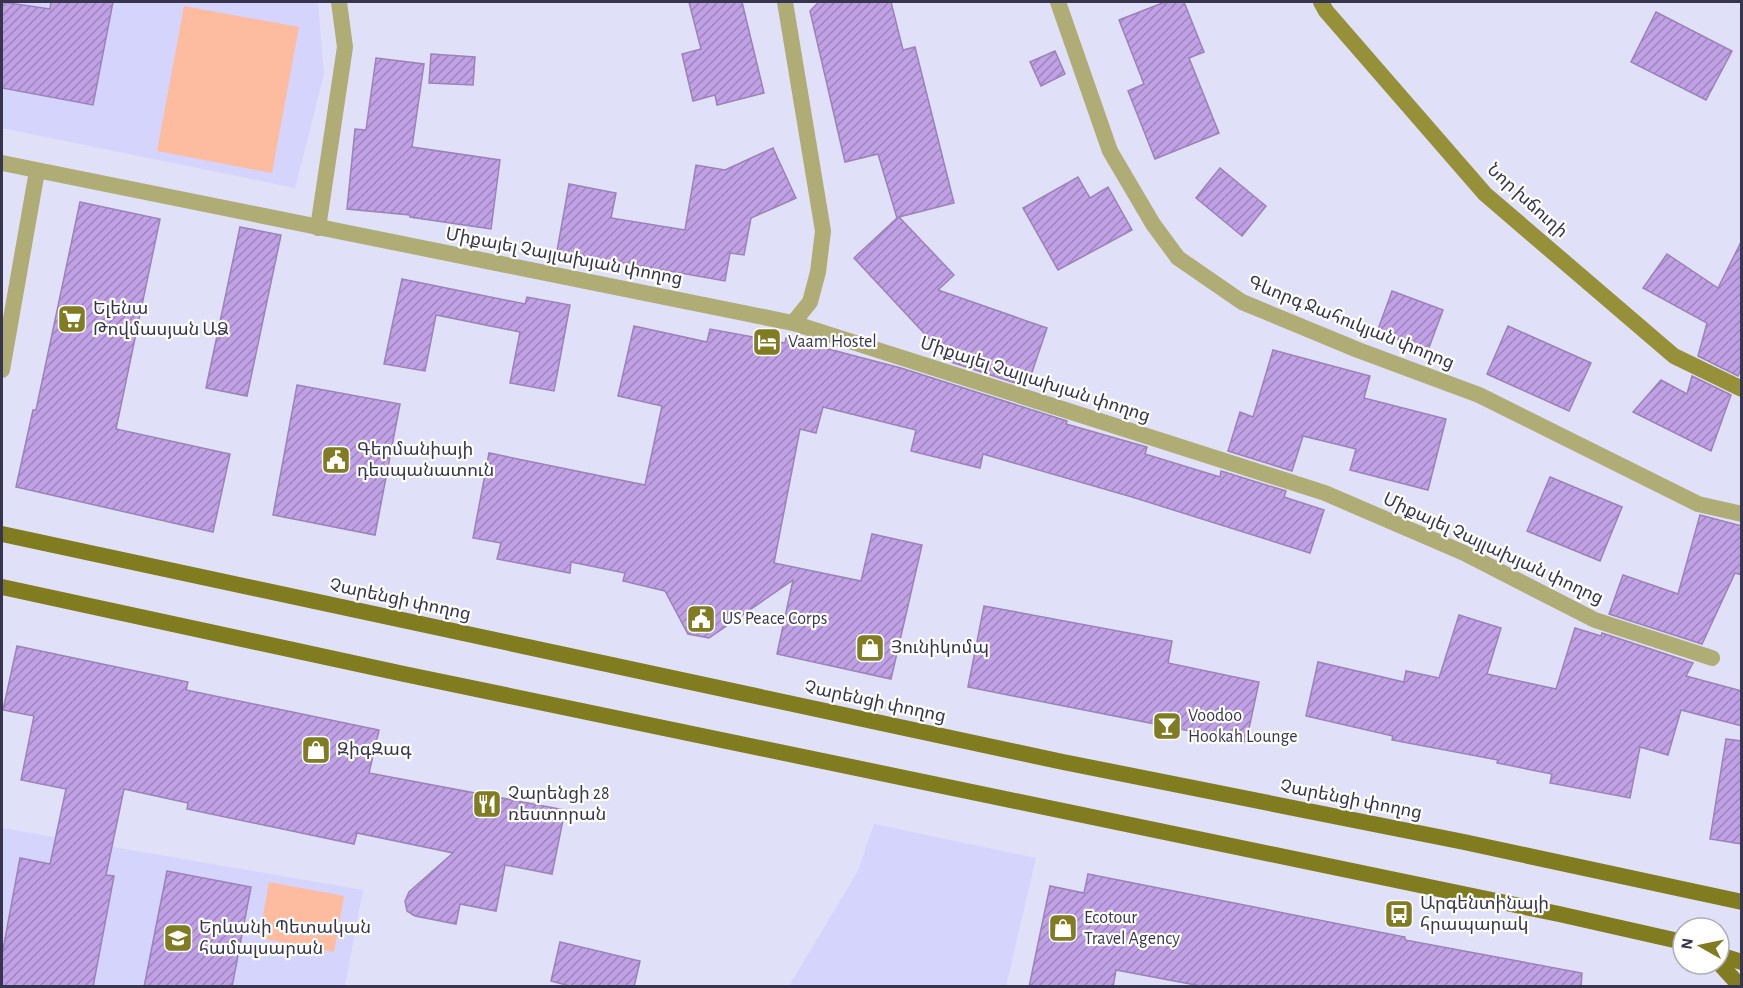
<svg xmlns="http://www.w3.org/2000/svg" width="1743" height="988" viewBox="0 0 1743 988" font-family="'Alegreya Sans','Noto Sans Armenian',sans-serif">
  <defs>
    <pattern id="building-hatch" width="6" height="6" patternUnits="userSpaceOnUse" patternTransform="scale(1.5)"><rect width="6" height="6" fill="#c1a1e5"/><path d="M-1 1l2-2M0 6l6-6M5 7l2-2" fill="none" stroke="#9e84bc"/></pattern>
  </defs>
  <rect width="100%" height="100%" fill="#e0e0f8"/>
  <!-- built -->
  <g fill="#d4d4fc">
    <polygon points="2,2 318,2 324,74 295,188 2,128"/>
    <polygon points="874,824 1036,858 1006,986 789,986 858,871"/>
    <polygon points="2,828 363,890 345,986 2,986"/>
  </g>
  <!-- green -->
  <g fill="#fdbc9f">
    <polygon points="184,6 299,27 272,173 157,151"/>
    <polygon points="269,882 344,896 334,952 259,938"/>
  </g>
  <!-- building -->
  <g fill="url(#building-hatch)" stroke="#9b82b7" stroke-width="1.5">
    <polygon points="2,2 50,9 51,2 113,2 93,105 2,88"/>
    <polygon points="689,2 742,2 764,93 717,105 715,95 693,101 682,54 701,49"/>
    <polygon points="819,2 891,2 903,50 915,47 954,203 899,217 954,275 938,290 1047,328 1027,387 951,362 854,258 897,218 878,154 845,162 810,11"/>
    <polygon points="1165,2 1184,2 1204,52 1189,58 1219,133 1155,159 1128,91 1144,84 1119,20"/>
    <polygon points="1656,12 1732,51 1706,100 1631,62"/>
    <polygon points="1055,51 1065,74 1041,86 1030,62"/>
    <polygon points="431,54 475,57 473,85 429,83"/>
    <polygon points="376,58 424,64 412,147 500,160 491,229 410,217 410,215 347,209 355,129 366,130"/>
    <polygon points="773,148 796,198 751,218 744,255 730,253 725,281 557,251 569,184 616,193 611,218 685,230 696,165 725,170"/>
    <polygon points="1220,168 1266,206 1242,236 1196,198"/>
    <polygon points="1078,177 1090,198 1108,187 1132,230 1058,270 1023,208"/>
    <polygon points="80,202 160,219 116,429 230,454 213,532 16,487 33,410 36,410"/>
    <polygon points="240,227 281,235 247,396 206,388"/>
    <polygon points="1742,240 1742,367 1738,376 1698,356 1707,323 1643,288 1667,254 1718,288"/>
    <polygon points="402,279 525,304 527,297 570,305 554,391 510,383 520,332 436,315 425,371 384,364"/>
    <polygon points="1392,291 1443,310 1428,350 1377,332"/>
    <polygon points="634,326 707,342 710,329 785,343 786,338 901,368 1067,421 1066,424 1147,447 1145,454 1220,477 1221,471 1286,491 1284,497 1324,510 1310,553 1132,497 983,454 980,468 911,451 916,430 823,407 816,433 800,429 774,563 861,581 872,534 922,545 891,679 777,654 793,580 709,638 688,634 665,591 623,581 625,573 571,562 570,573 497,559 501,543 473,538 489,453 645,485 662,406 618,396"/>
    <polygon points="1508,326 1591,363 1569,411 1487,374"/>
    <polygon points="1273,350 1370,376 1364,398 1446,419 1428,490 1350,470 1356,449 1303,436 1292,471 1228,451 1240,412 1253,417"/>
    <polygon points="1692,376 1731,395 1711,451 1633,412 1661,380 1687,394"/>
    <polygon points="297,385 400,404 375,535 273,515"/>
    <polygon points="1550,477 1622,507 1600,561 1527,531"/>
    <polygon points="1700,515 1742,526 1742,575 1735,573 1702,644 1609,614 1623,575 1678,594"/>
    <polygon points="984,606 1172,641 1168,663 1259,682 1246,742 968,687"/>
    <polygon points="1459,615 1501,628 1487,674 1556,689 1575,628 1601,636 1602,633 1693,663 1686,676 1742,691 1742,726 1681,710 1668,755 1640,747 1630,798 1550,783 1552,774 1497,763 1498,760 1392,740 1393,736 1306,716 1318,662 1404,682 1406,671 1439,678"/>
    <polygon points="17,646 188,682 186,690 379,730 369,773 565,810 552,874 505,865 496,911 460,904 456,924 415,916 407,911 405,901 409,892 453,853 357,833 354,844 187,809 188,803 124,789 106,875 114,876 93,987 2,987 2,955 20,858 50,864 66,789 21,780 34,716 3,710"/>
    <polygon points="1726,739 1742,741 1742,844 1710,839"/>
    <polygon points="167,871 251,887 232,987 144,987"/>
    <polygon points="1088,874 1405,937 1405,940 1582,973 1581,987 1206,987 1116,970 1113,987 1029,987 1050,886 1084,893"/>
    <polygon points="560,942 640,961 634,987 573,987 551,981"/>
  </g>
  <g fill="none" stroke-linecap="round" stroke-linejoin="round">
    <!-- minor -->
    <g stroke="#afac76" stroke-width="16">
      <polyline points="785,2 823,231 818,272 810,302 793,323"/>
      <polyline points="1058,2 1110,151 1153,224 1178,258 1242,302 1358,350 1479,395 1698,504 1742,514"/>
      <polyline points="2,163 793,323 1325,493 1464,553 1595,620 1712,658"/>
      <polyline points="318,228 345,47 339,2"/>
      <polyline points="2,370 37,171"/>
    </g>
    <!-- secondary -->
    <polyline stroke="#969038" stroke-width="16" points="1321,2 1326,11 1485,194 1674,356 1742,389"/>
    <!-- primary -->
    <g stroke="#827c20" stroke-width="16">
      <polyline points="2,534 1063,762 1464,842 1742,902"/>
      <polyline points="2,587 404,674 1559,914 1683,942"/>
      <polyline points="1719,955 1742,962"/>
      <polyline points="1719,963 1740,986"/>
    </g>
  </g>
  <!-- icons -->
  <defs>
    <g id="supermarket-square" transform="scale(1.5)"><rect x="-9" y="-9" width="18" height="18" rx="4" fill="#817b21" stroke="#fff"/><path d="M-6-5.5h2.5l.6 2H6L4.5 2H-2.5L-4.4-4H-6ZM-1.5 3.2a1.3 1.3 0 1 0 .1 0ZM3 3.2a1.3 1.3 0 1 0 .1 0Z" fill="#fff"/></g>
    <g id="hotel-square" transform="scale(1.5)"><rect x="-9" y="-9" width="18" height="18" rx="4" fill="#817b21" stroke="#fff"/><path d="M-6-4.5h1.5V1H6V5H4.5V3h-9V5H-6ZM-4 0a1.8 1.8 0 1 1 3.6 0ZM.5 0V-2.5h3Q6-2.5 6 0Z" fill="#fff"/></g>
    <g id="civic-square" transform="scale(1.5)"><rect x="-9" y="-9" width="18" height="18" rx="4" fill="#817b21" stroke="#fff"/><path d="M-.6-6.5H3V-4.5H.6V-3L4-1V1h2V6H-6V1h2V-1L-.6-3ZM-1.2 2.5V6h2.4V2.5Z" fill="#fff"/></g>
    <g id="shop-square" transform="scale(1.5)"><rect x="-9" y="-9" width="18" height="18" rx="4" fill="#817b21" stroke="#fff"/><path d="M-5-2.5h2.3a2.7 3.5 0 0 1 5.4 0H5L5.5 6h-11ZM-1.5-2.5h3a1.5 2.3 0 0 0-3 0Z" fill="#fff"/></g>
    <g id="bar-square" transform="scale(1.5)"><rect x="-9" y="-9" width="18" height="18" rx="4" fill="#817b21" stroke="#fff"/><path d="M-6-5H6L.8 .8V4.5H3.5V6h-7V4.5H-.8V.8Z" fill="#fff"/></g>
    <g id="restaurant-square" transform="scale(1.5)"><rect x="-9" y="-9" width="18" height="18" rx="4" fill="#817b21" stroke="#fff"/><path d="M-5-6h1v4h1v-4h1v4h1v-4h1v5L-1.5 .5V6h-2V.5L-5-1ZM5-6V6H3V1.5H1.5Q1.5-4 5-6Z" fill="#fff"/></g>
    <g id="bus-square" transform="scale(1.5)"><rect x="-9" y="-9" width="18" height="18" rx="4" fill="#817b21" stroke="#fff"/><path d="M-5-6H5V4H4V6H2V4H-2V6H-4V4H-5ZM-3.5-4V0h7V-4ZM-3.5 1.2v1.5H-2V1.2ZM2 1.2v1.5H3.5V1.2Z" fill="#fff"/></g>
    <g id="university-square" transform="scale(1.5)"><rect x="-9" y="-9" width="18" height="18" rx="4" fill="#817b21" stroke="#fff"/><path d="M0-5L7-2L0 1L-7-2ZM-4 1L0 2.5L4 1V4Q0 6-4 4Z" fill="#fff"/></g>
  </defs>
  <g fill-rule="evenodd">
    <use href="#supermarket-square" x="72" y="319"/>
    <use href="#hotel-square" x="767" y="342"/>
    <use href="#civic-square" x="336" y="460"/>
    <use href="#civic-square" x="701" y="619"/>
    <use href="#shop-square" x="870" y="648"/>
    <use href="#bar-square" x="1167" y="726"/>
    <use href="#shop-square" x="316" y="750"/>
    <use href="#restaurant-square" x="487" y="804"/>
    <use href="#bus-square" x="1399" y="914"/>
    <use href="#shop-square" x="1063" y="928"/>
    <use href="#university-square" x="178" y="938"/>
  </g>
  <g text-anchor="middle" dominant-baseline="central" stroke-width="4.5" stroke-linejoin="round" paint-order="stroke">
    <!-- street labels -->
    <g font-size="18" fill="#36354d" stroke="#fff">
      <text transform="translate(1527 201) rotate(42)">Նոր խճուղի</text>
      <text transform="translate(564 257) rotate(11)">Միքայել Չայլախյան փողոց</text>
      <text transform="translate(1351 323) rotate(22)">Գևորգ Ջահուկյան փողոց</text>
      <text transform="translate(1035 380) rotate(18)">Միքայել Չայլախյան փողոց</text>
      <text transform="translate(1493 549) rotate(25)">Միքայել Չայլախյան փողոց</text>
      <text transform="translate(400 600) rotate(12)">Չարենցի փողոց</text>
      <text transform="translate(875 702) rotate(12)">Չարենցի փողոց</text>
      <text transform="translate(1351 800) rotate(11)">Չարենցի փողոց</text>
    </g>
    <!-- poi labels -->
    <g font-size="18" fill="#36354d" stroke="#fff" text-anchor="start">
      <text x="93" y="309">Ելենա<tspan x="93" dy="21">Թովմասյան ԱՁ</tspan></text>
      <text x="788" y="342">Vaam Hostel</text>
      <text x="357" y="450">Գերմանիայի<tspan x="357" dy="21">դեսպանատուն</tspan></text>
      <text x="722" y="619">US Peace Corps</text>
      <text x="891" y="648">Յունիկոմպ</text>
      <text x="1188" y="716">Voodoo<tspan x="1188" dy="21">Hookah Lounge</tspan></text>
      <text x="337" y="750">ԶիգԶագ</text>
      <text x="508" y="794">Չարենցի 28<tspan x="508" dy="21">ռեստորան</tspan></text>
      <text x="1420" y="904">Արգենտինայի<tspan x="1420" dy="21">հրապարակ</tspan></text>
      <text x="1084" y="918">Ecotour<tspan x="1084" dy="21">Travel Agency</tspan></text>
      <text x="199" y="928">Երևանի Պետական<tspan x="199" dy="21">համալսարան</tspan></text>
    </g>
  </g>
  <!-- border -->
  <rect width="1743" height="988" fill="none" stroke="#36354d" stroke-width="6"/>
  <!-- north arrow -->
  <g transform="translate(1701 946) rotate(279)"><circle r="28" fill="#ffffff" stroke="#afaeb8" stroke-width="1.5"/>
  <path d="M0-4.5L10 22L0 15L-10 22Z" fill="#817b21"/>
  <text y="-9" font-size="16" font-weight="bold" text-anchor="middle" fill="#36354d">N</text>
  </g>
</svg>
